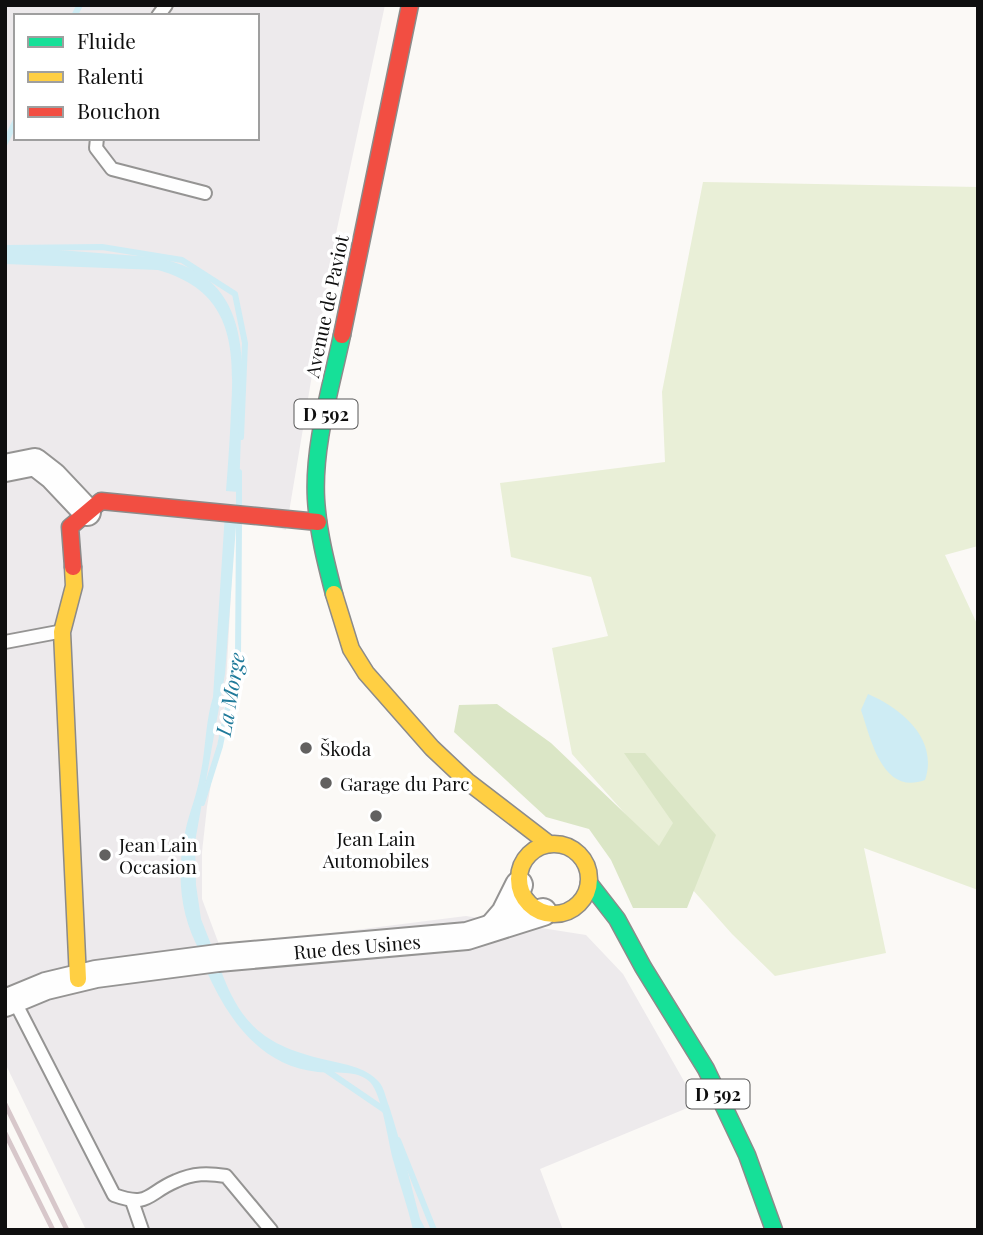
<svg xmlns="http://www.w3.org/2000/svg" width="983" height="1235" viewBox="0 0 983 1235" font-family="'Playfair Display',serif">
  <rect width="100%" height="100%" fill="#fbf9f6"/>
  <!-- industrial -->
  <path fill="#edeaec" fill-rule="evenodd" d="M 5,5 L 385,5 L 335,238 L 286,530 L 235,518 L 225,702 L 207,807 L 202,852 L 202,899 L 220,947 L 466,916 L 586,935 L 623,974 L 697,1104 L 540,1169 L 563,1230 L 86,1230 L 5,1063 ZM 16,16 L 257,16 L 257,138 L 16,138 Z"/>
  <!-- green -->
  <polygon fill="#e9efd7" points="703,182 978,187 978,546 945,555 978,626 978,890 864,848 886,953 775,976 732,934 572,754 552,648 608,636 591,577 511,557 500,483 665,462 662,392"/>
  <!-- forest -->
  <polygon fill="#dbe6c6" points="497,704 551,743 659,846 673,823 624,753 645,753 716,835 687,908 633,908 611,860 589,829 546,817 454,732 459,705"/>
  <!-- water -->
  <g fill="#ceecf4">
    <path d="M 5,246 L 152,257 C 238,271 245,332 242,406 C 241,435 240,464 239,492 L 226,491 C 228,464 230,438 231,411 C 235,345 232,291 158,270 L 5,264 Z"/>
    <path d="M 225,513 L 237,513 L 225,674 L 195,842 L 196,885 L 201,919 L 214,952 L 201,953 C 179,915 176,871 186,828 C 190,811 197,794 200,776 C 206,750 205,723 213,697 Z"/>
    <path d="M 868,694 C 901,708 939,739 925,780 C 882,796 871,739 861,710 Z"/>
    <path d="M 220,968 C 242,1029 268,1047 331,1061 C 348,1065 367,1068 379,1082 C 384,1087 386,1099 389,1106 C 401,1143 410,1181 420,1219 L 426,1230 L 413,1230 C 408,1207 400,1186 394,1163 C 388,1144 383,1096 370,1082 C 357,1069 334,1074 318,1072 C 260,1066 228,1019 206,970 Z"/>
  </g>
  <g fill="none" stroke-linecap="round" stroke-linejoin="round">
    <!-- stream -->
    <g stroke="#ceecf4" stroke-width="6">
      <polyline points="74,16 80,5"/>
      <polyline points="5,143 16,120"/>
      <polyline points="5,248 102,247 182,260 235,294 245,343 241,437"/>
      <polyline points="239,504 239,472"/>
      <polyline points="202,803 220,746 238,656 239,525"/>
      <polyline points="326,1070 386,1111"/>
      <polyline points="398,1140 434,1230"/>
    </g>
    <!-- lane casing -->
    <g stroke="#959493" stroke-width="16">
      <g id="lane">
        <polyline points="158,16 166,5"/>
        <polyline points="97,138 96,148 112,169 205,193"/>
        <polyline points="5,642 58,632"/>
        <path d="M 14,1000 L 114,1195 C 150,1208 147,1193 176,1181 C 193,1173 208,1173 226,1176 L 271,1230"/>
        <polyline points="132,1201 142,1230"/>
      </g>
    </g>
    <!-- street casing -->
    <g stroke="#959493" stroke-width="30">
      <g id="street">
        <polyline points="5,468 35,462 53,476 87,512"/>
        <polyline points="493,927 505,913 519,885"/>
        <polyline points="5,1003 46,986 96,974 218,958 467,936 543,912"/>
      </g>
    </g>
    <!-- fast casing -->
    <g stroke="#8c8b8a" stroke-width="19">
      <g id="fast">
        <path d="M 334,594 C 326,563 318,532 316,499 C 313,445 331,388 342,335"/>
        <polyline points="589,883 617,919 643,967 706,1069 747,1155 774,1230"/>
      </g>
    </g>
    <!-- slow casing -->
    <g stroke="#8c8b8a" stroke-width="19">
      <g id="slow">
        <polyline points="73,567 74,586 62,632 78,979"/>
        <polyline points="334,594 351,649 366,673 432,748 467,781 549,844"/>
        <circle cx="554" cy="879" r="35"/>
      </g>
    </g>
    <!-- jam casing -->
    <g stroke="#8c8b8a" stroke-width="19">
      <g id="jam">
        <polyline points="342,335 410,5"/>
        <polyline points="73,567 70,527 101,501 318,522"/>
      </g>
    </g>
    <!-- lane -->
    <use href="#lane" stroke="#fefefe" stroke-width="12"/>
    <!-- street -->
    <use href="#street" stroke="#fefefe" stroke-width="26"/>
    <!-- fast -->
    <use href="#fast" stroke="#16e098" stroke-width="16"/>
    <!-- slow -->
    <use href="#slow" stroke="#ffcf43" stroke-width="16"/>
    <!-- jam -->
    <use href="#jam" stroke="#f24e42" stroke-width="16"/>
    <!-- rail -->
    <g stroke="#d7c7ca" stroke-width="5">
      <polyline points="5,1104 67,1230"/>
      <polyline points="5,1133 53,1230"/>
    </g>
  </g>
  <!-- markers -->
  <g fill="#626160" stroke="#fff" stroke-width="2.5">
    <circle cx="306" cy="748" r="7"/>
    <circle cx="326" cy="783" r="7"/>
    <circle cx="376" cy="816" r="7"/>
    <circle cx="105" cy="855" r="7"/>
  </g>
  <g text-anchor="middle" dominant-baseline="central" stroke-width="7" stroke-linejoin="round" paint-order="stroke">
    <!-- shield labels -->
    <g fill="#fff" stroke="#575757" stroke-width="2">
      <rect x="294.5" y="399.5" width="63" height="29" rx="5"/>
      <rect x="686.5" y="1079.5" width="63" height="29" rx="5"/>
    </g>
    <g font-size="18" font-weight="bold" fill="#0f0f0f">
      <text x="326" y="414">D 592</text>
      <text x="718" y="1094">D 592</text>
    </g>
    <!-- street labels -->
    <g font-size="19" fill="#0f0f0f" stroke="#fff">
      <text transform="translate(326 306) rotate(-78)">Avenue de Paviot</text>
      <text transform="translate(357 946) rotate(-5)">Rue des Usines</text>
    </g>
    <!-- poi labels -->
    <g font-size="19" fill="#0f0f0f" stroke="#fff" text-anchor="start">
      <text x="320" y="748">Škoda</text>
      <text x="340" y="783">Garage du Parc</text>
      <text x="376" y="838" text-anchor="middle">Jean Lain<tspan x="376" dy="22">Automobiles</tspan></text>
      <text x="119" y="844">Jean Lain<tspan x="119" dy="22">Occasion</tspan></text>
    </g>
    <!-- water labels -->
    <g font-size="21" font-style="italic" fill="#1f7a9a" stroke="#fff">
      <text transform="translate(229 694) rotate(-80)">La Morge</text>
    </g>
  </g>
  <!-- border -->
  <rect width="983" height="1235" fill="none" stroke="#0f0f0f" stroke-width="14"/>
  <!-- legend -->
  <rect x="14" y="14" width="245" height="126" fill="#ffffff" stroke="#9f9f9f" stroke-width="2"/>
  <rect x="28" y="37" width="35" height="10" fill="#16e098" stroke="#9f9f9f" stroke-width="2"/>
  <text x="77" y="49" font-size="21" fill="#0f0f0f">Fluide</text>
  <rect x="28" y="72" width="35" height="10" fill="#ffcf43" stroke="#9f9f9f" stroke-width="2"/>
  <text x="77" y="84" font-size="21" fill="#0f0f0f">Ralenti</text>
  <rect x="28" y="107" width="35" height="10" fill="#f24e42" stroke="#9f9f9f" stroke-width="2"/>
  <text x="77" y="119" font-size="21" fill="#0f0f0f">Bouchon</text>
</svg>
